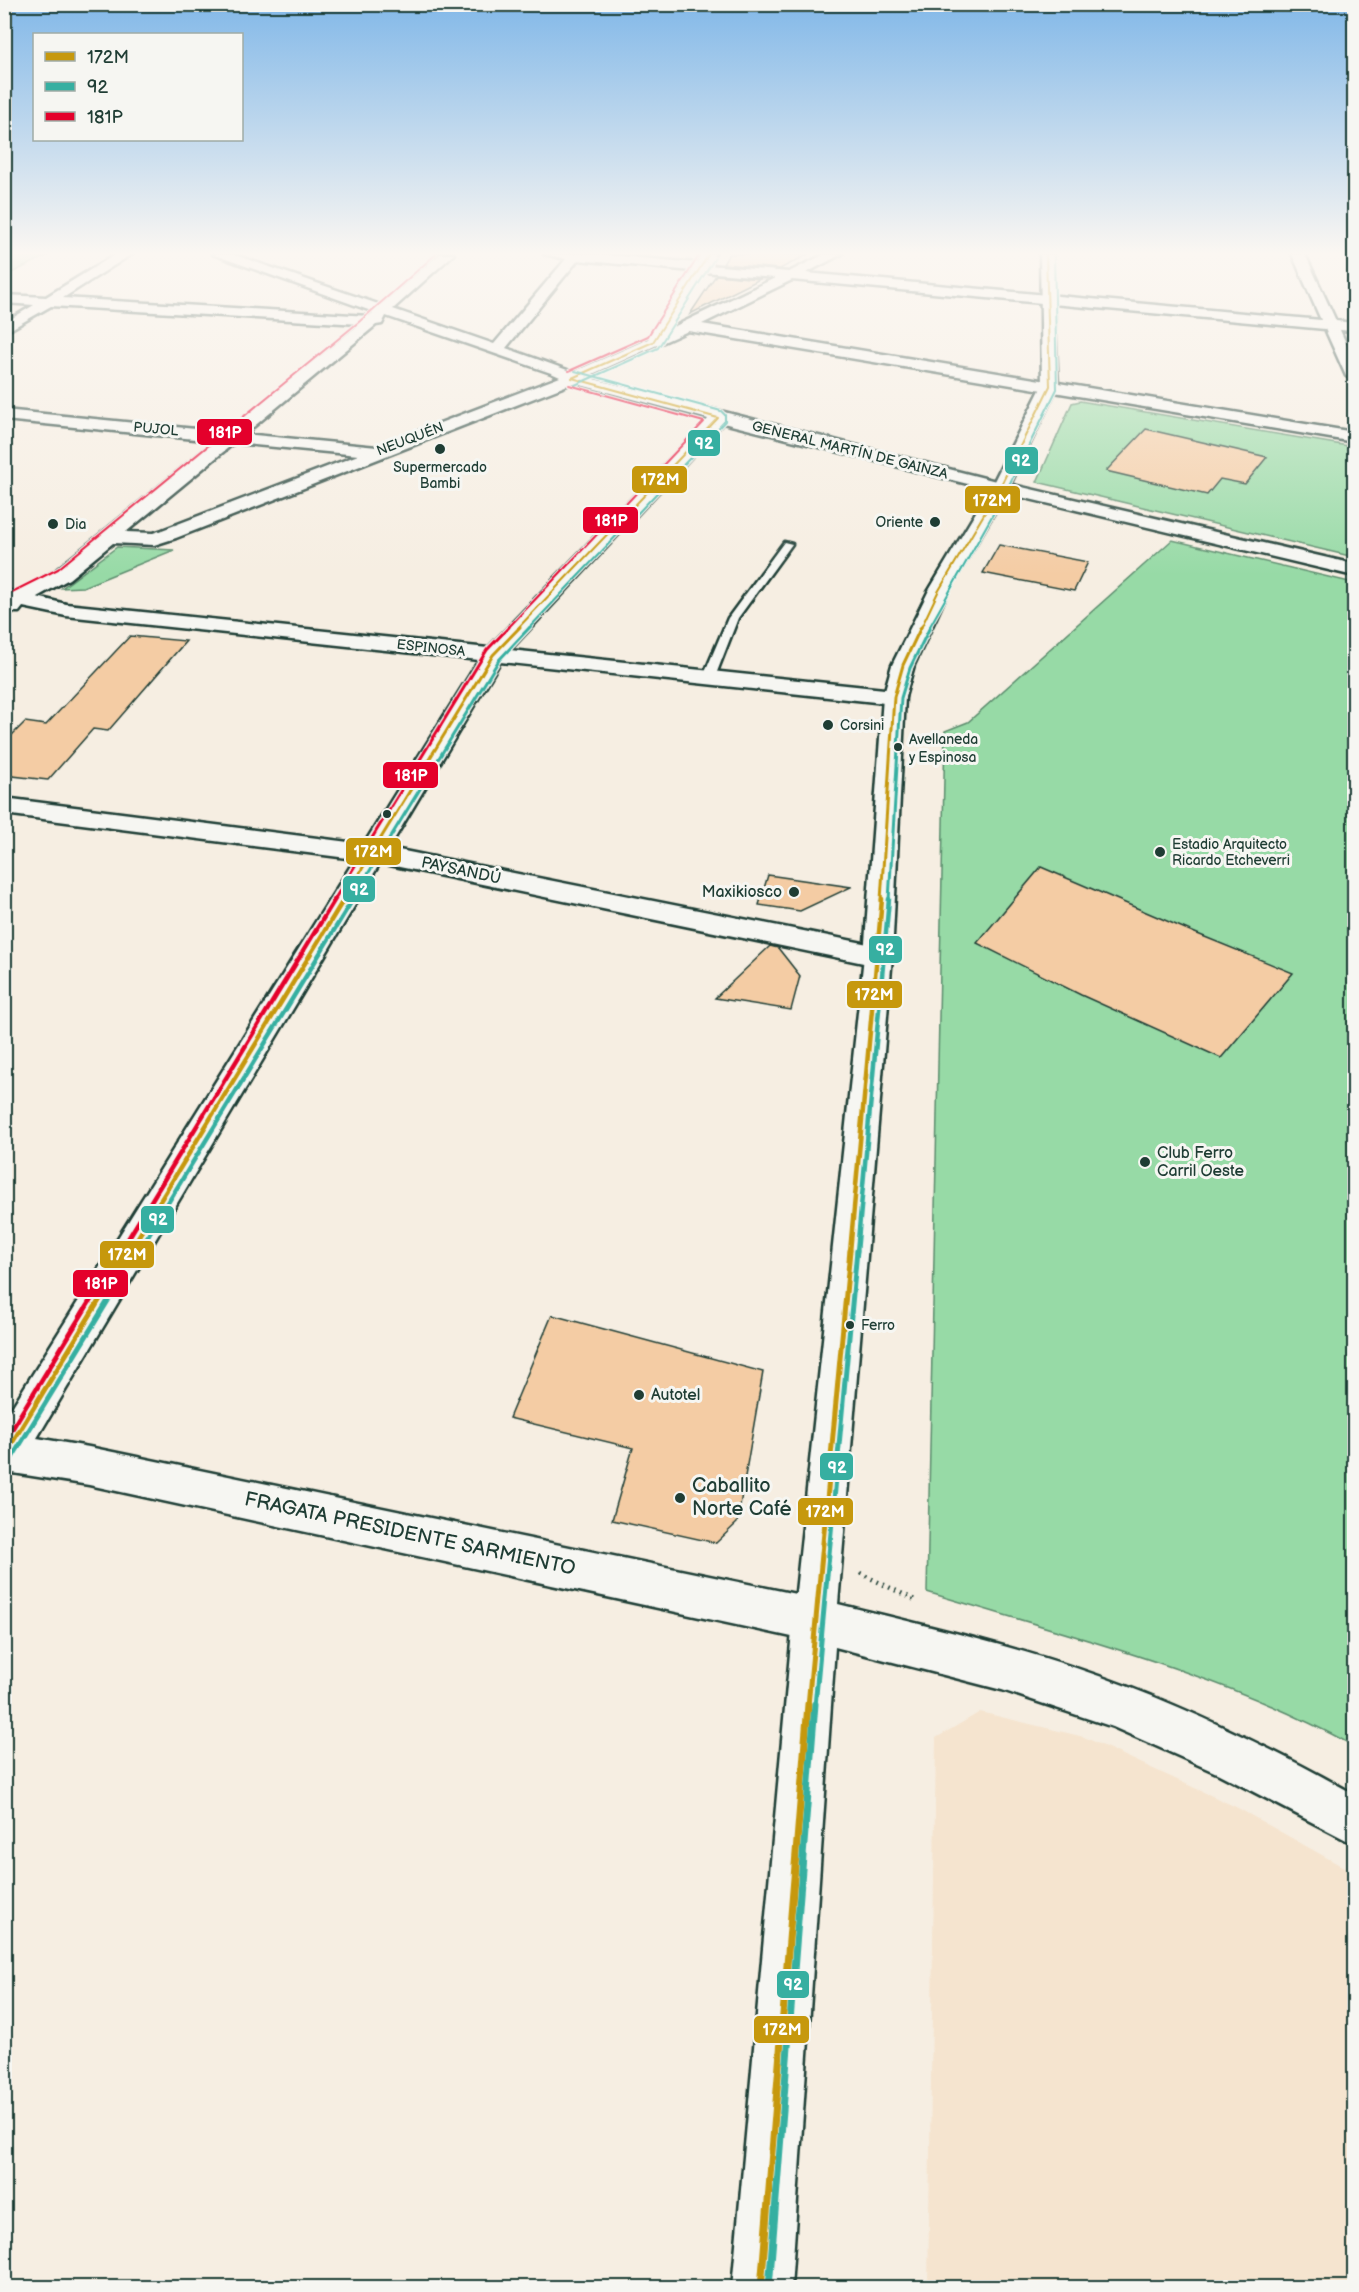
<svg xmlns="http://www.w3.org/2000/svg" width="1359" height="2292" viewBox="0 0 1359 2292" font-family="'Balsamiq Sans',sans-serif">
  <rect width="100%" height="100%" fill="#f6eee2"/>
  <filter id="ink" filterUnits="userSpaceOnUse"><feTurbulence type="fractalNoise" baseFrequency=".0167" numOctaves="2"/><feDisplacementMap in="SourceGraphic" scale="12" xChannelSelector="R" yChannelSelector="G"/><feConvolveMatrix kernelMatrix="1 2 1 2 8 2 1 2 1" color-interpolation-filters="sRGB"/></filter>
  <g filter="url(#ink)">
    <!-- built -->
    <polygon fill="#f5e4cf" points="980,1712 1084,1737 1236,1807 1354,1873 1354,2287 928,2287 936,1738"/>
    <!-- green -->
    <g fill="#97daa6" stroke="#5b8c6d" stroke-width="1.5">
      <polygon points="5,254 51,254 5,276"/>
      <polygon points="1080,401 1354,447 1354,557 1037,482 1072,403"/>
      <path d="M 1172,540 L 1354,583 L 1354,1746 C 1221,1673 1072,1636 927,1592 L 945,731 L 968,722 Z"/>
      <polygon points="117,547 174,550 83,587 62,588"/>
    </g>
    <!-- building -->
    <g fill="#f4cca4" stroke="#1f3d34" stroke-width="1.5">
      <polygon points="729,254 809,254 780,269 723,264"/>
      <polygon points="716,275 760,279 690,314"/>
      <polygon points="1146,429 1267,457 1245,484 1220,479 1207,495 1106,471"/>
      <polygon points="999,545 1088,562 1074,591 983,573"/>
      <polygon points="130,636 186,641 108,731 93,729 48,780 4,775 4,743 25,722 46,725"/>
      <polygon points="1041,867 1195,933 1293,973 1221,1058 1081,995 977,943"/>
      <polygon points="768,875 851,887 800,911 759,905"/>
      <polygon points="770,946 778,948 800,976 791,1010 715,998"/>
      <polygon points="552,1315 763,1372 737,1523 716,1543 612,1520 633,1448 509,1418"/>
    </g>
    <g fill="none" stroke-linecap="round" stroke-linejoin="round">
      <!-- lane casing -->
      <g stroke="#1f3d34" stroke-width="5">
        <polygon id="lane" points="784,542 792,544 738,618 715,677 705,679 703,677 728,618"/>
      </g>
      <!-- street casing -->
      <g stroke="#1f3d34" stroke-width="5">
        <path id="street" d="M 116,254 L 132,254 L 63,298 L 369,316 L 374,312 L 212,254 L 232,254 L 381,305 L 440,254 L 454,254 L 393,309 L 494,344 L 566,259 L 544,254 L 597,254 L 697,263 L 702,254 L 715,254 L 709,265 L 789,272 L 825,254 L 842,254 L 806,273 L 1321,320 L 1292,254 L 1305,254 L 1336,321 L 1354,323 L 1354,331 L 1340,330 L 1354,361 L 1354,381 L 1346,376 L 1325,329 L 792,280 L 702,324 L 1354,432 L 1354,442 L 688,331 L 586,377 L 1000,482 L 1354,564 L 1354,576 L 1000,492 L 723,423 L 510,650 L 894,690 L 902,692 L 905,697 L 902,702 L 894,704 L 500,662 L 389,848 L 878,946 L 888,949 L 892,956 L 888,963 L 878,966 L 380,863 L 37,1438 L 89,1447 L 815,1598 L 830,1605 L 837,1620 L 830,1635 L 815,1642 L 89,1485 L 13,1473 L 4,1476 L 4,1420 L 355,859 L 4,814 L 4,798 L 364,844 L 479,660 L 66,616 L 23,607 L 19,612 L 5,612 L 4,590 L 15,592 L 55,571 L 215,441 L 4,420 L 4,410 L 226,432 L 360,324 L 51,306 L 4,333 L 4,323 L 34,305 L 4,303 L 4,295 L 46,297 ZM 578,260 L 692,271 L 648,339 L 573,372 L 506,348 ZM 704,272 L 775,278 L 669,329 ZM 386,316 L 551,373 L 560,377 L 377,447 L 245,434 L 376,325 L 382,324 ZM 573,383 L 708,419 L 488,648 L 66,604 L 37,597 L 69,579 L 113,543 L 154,545 L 176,538 ZM 234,443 L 358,455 L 162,530 L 153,533 L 126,532 Z"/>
      </g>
      <!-- secondary casing -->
      <g stroke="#1f3d34" stroke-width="5">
        <path id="secondary" d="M 1040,254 L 1052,254 L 1058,386 L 1009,487 L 948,592 L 914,665 L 905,697 L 892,956 L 838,1604 C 918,1624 998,1642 1076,1668 C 1172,1700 1266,1745 1354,1794 L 1354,1844 L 1219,1774 L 1113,1727 L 1002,1690 L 835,1647 L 791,2288 L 732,2288 L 793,1620 L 864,956 L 883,697 L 892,665 L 928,592 L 991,487 L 1042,386 Z"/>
      </g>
      <!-- path -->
      <polyline stroke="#1f3d34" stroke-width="4.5" stroke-dasharray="1.5 5" stroke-linecap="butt" points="860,1573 915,1600"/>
      <!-- lane -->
      <use href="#lane" fill="#f6f6f2" fill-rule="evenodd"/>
      <!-- street -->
      <use href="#street" fill="#f6f6f2" fill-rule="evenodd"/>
      <!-- secondary -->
      <use href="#secondary" fill="#f6f6f2" fill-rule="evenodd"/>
      <!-- bus-1-far4 casing -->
      <g stroke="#f6f6f2" stroke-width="4.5">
        <g id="bus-1-far4">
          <polyline points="572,378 653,342 709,254"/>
          <polyline points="518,628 718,418 572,378"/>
          <polyline points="921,628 938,592 1000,487 1050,386 1046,254"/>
        </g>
      </g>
      <!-- bus-1-far3 casing -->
      <g stroke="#f6f6f2" stroke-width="6">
        <g id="bus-1-far3">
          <polyline points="343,900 493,655 520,627"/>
          <polyline points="881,900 894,697 903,665 921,627"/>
        </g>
      </g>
      <!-- bus-1-far2 casing -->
      <g stroke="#f6f6f2" stroke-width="9">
        <g id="bus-1-far2">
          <polyline points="129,1252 344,899"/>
          <polyline points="850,1252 882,899"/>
        </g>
      </g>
      <!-- bus-1-far1 casing -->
      <g stroke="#f6f6f2" stroke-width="10">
        <g id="bus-1-far1">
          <polyline points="4,1456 130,1250"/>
          <polyline points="808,1706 850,1250"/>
        </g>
      </g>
      <!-- bus-1 casing -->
      <g stroke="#f6f6f2" stroke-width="11">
        <polyline id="bus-1" points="761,2288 808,1704"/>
      </g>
      <!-- bus-2-far4 casing -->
      <g stroke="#f6f6f2" stroke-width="4.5">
        <g id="bus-2-far4">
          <polyline points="575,385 658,348 715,258"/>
          <polyline points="529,628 725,421 725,415 721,411 575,371"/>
          <polyline points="929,628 1006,491 1057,389 1054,254"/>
        </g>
      </g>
      <!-- bus-2-far3 casing -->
      <g stroke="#f6f6f2" stroke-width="6">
        <g id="bus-2-far3">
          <polyline points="352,900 499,660 530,627"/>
          <polyline points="889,900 901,698 910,668 930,627"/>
        </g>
      </g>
      <!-- bus-2-far2 casing -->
      <g stroke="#f6f6f2" stroke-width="9">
        <g id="bus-2-far2">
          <polyline points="138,1252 353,899"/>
          <polyline points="857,1252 889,899"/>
        </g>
      </g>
      <!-- bus-2-far1 casing -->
      <g stroke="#f6f6f2" stroke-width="10">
        <g id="bus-2-far1">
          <polyline points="10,1461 139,1250"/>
          <polyline points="815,1706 857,1250"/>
        </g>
      </g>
      <!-- bus-2 casing -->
      <g stroke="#f6f6f2" stroke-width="11">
        <polyline id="bus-2" points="769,2288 815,1704"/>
      </g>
      <!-- bus-3-far3 casing -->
      <g stroke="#f6f6f2" stroke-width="4.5">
        <g id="bus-3-far3">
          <polyline points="569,371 648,336 700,254"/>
          <polyline points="4,596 58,569 360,321 436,254"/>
          <polyline points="508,628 704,422 569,385"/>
        </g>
      </g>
      <!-- bus-3-far2 casing -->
      <g stroke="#f6f6f2" stroke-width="6">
        <polyline id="bus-3-far2" points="334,900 487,650 509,627"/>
      </g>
      <!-- bus-3-far1 casing -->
      <g stroke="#f6f6f2" stroke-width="9">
        <polyline id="bus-3-far1" points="120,1252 335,899"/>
      </g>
      <!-- bus-3 casing -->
      <g stroke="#f6f6f2" stroke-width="10">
        <polyline id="bus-3" points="4,1442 121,1250"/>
      </g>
      <!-- bus-1-far4 -->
      <use href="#bus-1-far4" stroke="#c6980d" stroke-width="2"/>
      <!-- bus-1-far3 -->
      <use href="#bus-1-far3" stroke="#c6980d" stroke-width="3"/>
      <!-- bus-1-far2 -->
      <use href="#bus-1-far2" stroke="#c6980d" stroke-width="4.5"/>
      <!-- bus-1-far1 -->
      <use href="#bus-1-far1" stroke="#c6980d" stroke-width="5"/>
      <!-- bus-1 -->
      <use href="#bus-1" stroke="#c6980d" stroke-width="7"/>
      <!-- bus-2-far4 -->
      <use href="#bus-2-far4" stroke="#36afa1" stroke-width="2"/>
      <!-- bus-2-far3 -->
      <use href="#bus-2-far3" stroke="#36afa1" stroke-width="3"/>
      <!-- bus-2-far2 -->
      <use href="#bus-2-far2" stroke="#36afa1" stroke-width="4.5"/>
      <!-- bus-2-far1 -->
      <use href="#bus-2-far1" stroke="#36afa1" stroke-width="5"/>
      <!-- bus-2 -->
      <use href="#bus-2" stroke="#36afa1" stroke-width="7"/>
      <!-- bus-3-far3 -->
      <use href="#bus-3-far3" stroke="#e4002b" stroke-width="2"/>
      <!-- bus-3-far2 -->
      <use href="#bus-3-far2" stroke="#e4002b" stroke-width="3"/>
      <!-- bus-3-far1 -->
      <use href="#bus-3-far1" stroke="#e4002b" stroke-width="4.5"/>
      <!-- bus-3 -->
      <use href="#bus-3" stroke="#e4002b" stroke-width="5"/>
    </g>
  </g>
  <!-- sky -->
  <linearGradient id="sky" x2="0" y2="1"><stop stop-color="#82b8e8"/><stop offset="0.44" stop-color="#fbf7f2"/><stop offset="1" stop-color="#fbf7f2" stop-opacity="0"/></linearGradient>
  <rect width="1359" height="575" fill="url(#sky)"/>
  <!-- markers -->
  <g fill="#1f3d34" stroke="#f6f6f2" stroke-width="2">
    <circle cx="440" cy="449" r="6"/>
    <circle cx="935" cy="522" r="6"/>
    <circle cx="53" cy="524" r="6"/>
    <circle cx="828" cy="725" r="6"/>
    <circle cx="898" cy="747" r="5"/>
    <circle cx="387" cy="814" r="5"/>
    <circle cx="1160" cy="852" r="6"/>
    <circle cx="794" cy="892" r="6"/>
    <circle cx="1145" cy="1162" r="6"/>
    <circle cx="850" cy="1325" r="5"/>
    <circle cx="639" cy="1395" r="6"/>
    <circle cx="680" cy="1498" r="6"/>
  </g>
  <g text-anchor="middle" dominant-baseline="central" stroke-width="6" stroke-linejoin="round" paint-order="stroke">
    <!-- far-street labels -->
    <g font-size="14" fill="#1f3d34" stroke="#f6f6f2">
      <text transform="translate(156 429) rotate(5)">PUJOL</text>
      <text transform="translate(410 439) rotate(-21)">NEUQUÉN</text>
      <text transform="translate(850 450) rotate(14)">GENERAL MARTÍN DE GAINZA</text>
      <text transform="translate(431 648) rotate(6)">ESPINOSA</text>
    </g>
    <!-- far-poi labels -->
    <g font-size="14" fill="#1f3d34" stroke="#f6f6f2" text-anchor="start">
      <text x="440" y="467" text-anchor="middle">Supermercado<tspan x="440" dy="16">Bambi</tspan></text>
      <text x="923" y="522" text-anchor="end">Oriente</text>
      <text x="65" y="524">Dia</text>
      <text x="840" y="725">Corsini</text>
      <text x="1172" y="844">Estadio Arquitecto<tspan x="1172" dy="16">Ricardo Etcheverri</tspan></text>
    </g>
    <!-- bus labels -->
    <g font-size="14" fill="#1f3d34" stroke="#f6f6f2" text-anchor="start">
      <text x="909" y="739">Avellaneda<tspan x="909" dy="18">y Espinosa</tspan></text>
      <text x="861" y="1325">Ferro</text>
    </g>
    <!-- street labels -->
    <g font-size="16" fill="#1f3d34" stroke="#f6f6f2">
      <text transform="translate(461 871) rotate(12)">PAYSANDÚ</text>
    </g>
    <!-- poi labels -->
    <g font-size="16" fill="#1f3d34" stroke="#f6f6f2" text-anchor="start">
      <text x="782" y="892" text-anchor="end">Maxikiosco</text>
      <text x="1157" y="1153">Club Ferro<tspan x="1157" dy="18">Carril Oeste</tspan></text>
      <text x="651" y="1395">Autotel</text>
    </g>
    <!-- near-poi labels -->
    <g font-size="20" fill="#1f3d34" stroke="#f6f6f2" text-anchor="start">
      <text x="692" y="1486">Caballito<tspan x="692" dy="23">Norte Café</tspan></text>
    </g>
    <!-- near-street labels -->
    <g font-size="20" fill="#1f3d34" stroke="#f6f6f2">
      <text transform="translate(410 1534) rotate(12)">FRAGATA PRESIDENTE SARMIENTO</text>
    </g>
  </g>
  <g stroke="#f6f6f2" stroke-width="2">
    <rect x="196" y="418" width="57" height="28" rx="6" fill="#e4002b"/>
    <rect x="687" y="429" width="34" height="28" rx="6" fill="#36afa1"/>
    <rect x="1004" y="446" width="35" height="29" rx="6" fill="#36afa1"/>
    <rect x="631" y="465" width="57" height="29" rx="6" fill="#c6980d"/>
    <rect x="964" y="485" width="57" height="29" rx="6" fill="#c6980d"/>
    <rect x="582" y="506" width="57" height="28" rx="6" fill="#e4002b"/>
    <rect x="382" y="761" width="57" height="28" rx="6" fill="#e4002b"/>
    <rect x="345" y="837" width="57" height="29" rx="6" fill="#c6980d"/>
    <rect x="342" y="875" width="34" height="28" rx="6" fill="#36afa1"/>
    <rect x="868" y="935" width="35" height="29" rx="6" fill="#36afa1"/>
    <rect x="846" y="980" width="57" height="29" rx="6" fill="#c6980d"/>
    <rect x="140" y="1205" width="35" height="29" rx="6" fill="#36afa1"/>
    <rect x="99" y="1240" width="56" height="29" rx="6" fill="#c6980d"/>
    <rect x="72" y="1269" width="57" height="29" rx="6" fill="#e4002b"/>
    <rect x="819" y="1452" width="35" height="29" rx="6" fill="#36afa1"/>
    <rect x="797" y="1497" width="57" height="29" rx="6" fill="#c6980d"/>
    <rect x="776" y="1970" width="34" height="29" rx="6" fill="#36afa1"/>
    <rect x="753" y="2015" width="57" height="29" rx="6" fill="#c6980d"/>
  </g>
  <g font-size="16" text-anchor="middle" font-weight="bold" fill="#fff">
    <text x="225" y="438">181P</text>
    <text x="704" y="449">92</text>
    <text x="1021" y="466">92</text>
    <text x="660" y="485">172M</text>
    <text x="992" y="506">172M</text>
    <text x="611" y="526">181P</text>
    <text x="411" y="781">181P</text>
    <text x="373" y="857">172M</text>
    <text x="359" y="895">92</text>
    <text x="885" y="955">92</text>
    <text x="874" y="1000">172M</text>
    <text x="158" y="1225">92</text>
    <text x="127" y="1260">172M</text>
    <text x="101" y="1289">181P</text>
    <text x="837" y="1473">92</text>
    <text x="825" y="1517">172M</text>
    <text x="793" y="1990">92</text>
    <text x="782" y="2035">172M</text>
  </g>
  <!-- margin -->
  <rect width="1359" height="2292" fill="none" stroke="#f6f6f2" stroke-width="24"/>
  <rect x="12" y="12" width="1335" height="2268" fill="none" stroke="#1f3d34" stroke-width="2" filter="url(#ink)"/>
  <!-- legend -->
  <rect x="33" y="33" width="210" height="108" fill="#f6f6f2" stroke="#a0aca6" stroke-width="1.5"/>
  <rect x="45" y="52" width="30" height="9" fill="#c6980d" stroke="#a0aca6" stroke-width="1.5"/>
  <text x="87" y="63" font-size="18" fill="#1f3d34">172M</text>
  <rect x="45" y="82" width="30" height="9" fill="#36afa1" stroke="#a0aca6" stroke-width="1.5"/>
  <text x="87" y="93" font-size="18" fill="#1f3d34">92</text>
  <rect x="45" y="112" width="30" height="9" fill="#e4002b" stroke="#a0aca6" stroke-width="1.5"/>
  <text x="87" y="123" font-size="18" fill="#1f3d34">181P</text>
</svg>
